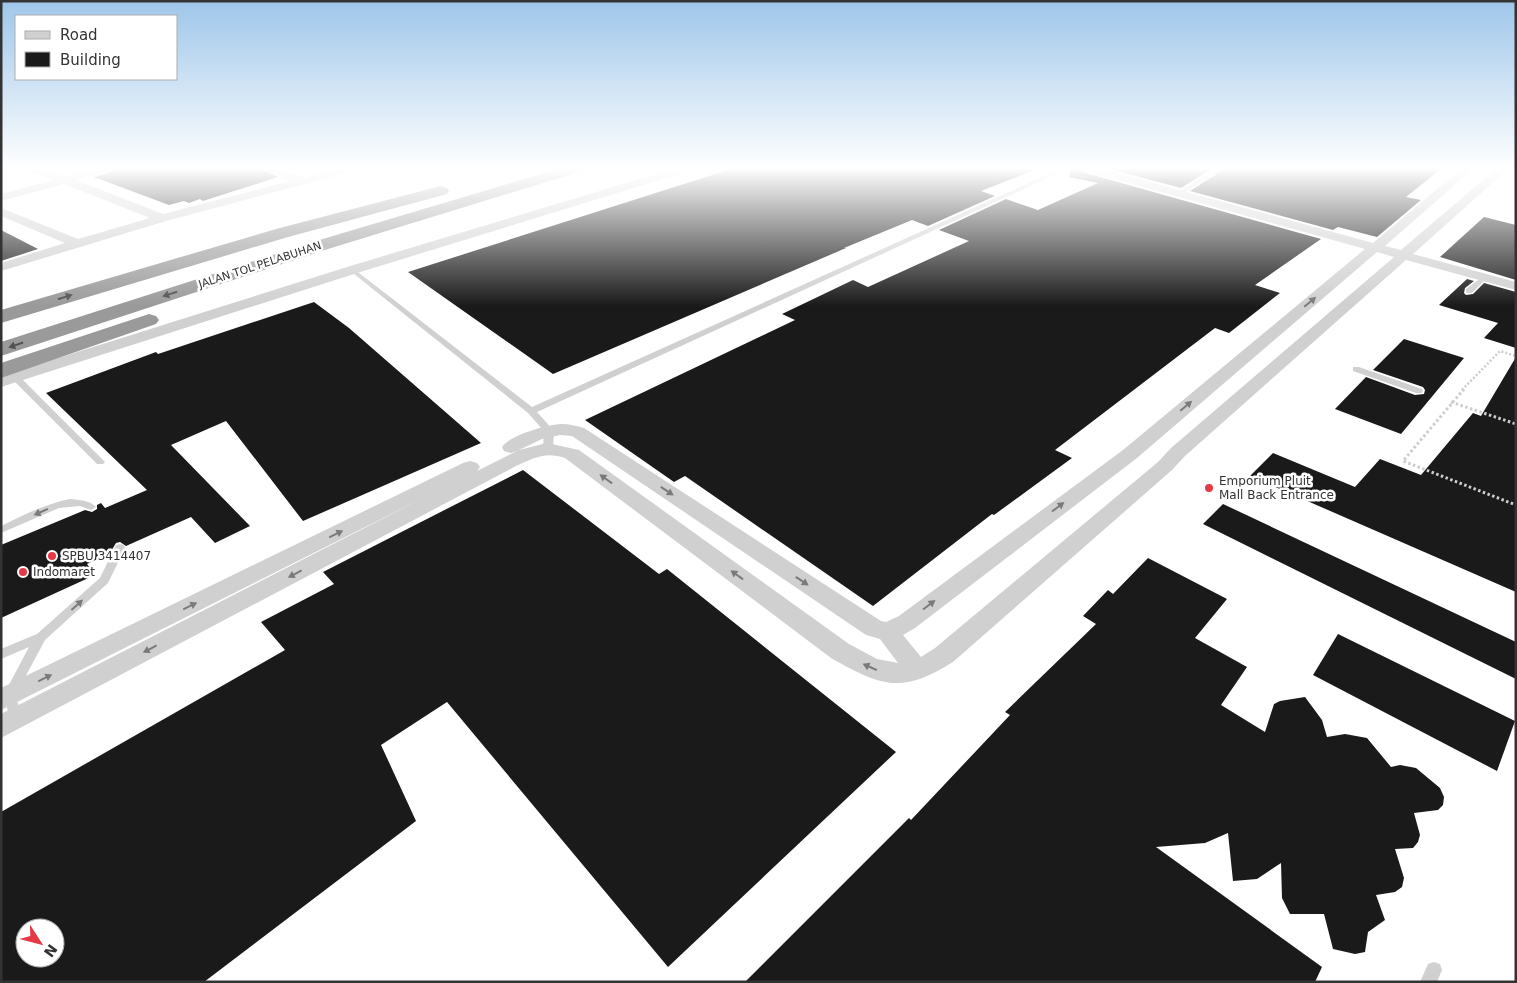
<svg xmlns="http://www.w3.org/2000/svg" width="1517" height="983" viewBox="0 0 1517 983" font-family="'DejaVu Sans',sans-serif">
  <rect width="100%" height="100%" fill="#fff"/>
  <!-- building -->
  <g fill="#1a1a1a" fill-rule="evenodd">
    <polygon points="114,168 258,168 278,177 203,201 200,199 189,203 184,201 169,205 94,177 112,172"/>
    <polygon points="734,168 1037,169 981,191 995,196 928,226 912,220 844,248 846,248 553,374 408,272"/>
    <polygon points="1072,168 1079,168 1082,172 1321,239 1255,285 1280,293 1229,333 1215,328 1055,450 1072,458 994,515 992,514 873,606 685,476 674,482 585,420 795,320 782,314 853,280 868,287 969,241 939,230 1006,199 1038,210 1098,183 1069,177"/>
    <polygon points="1106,168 1213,168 1181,188"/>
    <polygon points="1226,168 1442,168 1406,197 1421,200 1377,237 1338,227 1333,230 1190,191"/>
    <polygon points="1484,217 1516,225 1516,280 1440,257"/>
    <polygon points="1,230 38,249 1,261"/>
    <polygon points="1467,279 1474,281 1465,288 1464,293 1466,295 1473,294 1484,283 1516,292 1516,348 1484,338 1498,323 1439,305"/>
    <polygon points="314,302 349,328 481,443 303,521 226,421 171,445 250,526 215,543 191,517 126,546 120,542 116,543 110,553 87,564 95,575 1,618 1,545 85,510 92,512 97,509 97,505 101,503 105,508 147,490 46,393 156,352 158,354"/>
    <polygon points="1404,339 1464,358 1401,434 1335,409 1366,377 1415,395 1424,394 1425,390 1423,387 1373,370"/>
    <polygon points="1516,357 1516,592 1250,476 1273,453 1355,487 1380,459 1421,475 1473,413 1481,416"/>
    <path d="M 523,470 L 659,574 L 667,569 L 896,752 L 668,967 L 447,702 L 381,745 L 416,821 L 204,982 L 1,982 L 1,812 L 285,650 L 261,622 L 334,584 L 323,572 ZM 25,928 L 55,928 L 55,958 L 25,958 Z"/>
    <polygon points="1223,504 1516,642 1516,679 1203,524"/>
    <polygon points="1148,558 1227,599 1195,638 1247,667 1221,705 1265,732 1274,704 1280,701 1305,697 1322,720 1327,737 1345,734 1367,738 1391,767 1400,765 1416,768 1440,788 1444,797 1443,805 1438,810 1414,813 1420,835 1418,842 1413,848 1395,849 1404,878 1402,887 1395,892 1376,895 1385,920 1368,932 1365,952 1355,954 1333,949 1324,914 1290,914 1282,898 1281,863 1257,879 1233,881 1228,833 1205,843 1156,847 1322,967 1315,982 745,982 909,818 911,820 1010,715 1005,712 1096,624 1083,616 1108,590 1113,594"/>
    <polygon points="1338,634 1515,721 1497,771 1313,675"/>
  </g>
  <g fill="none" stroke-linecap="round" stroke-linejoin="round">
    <!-- path-far1 -->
    <polyline stroke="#cdcdcd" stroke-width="2.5" stroke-dasharray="2 2" stroke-linecap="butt" points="1462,390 1500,351 1516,356"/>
    <!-- path -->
    <g stroke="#cdcdcd" stroke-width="3" stroke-dasharray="2.5 2.5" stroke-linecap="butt">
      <polyline points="1464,389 1403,461 1516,505"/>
      <polyline points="1451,402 1516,424"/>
    </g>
    <!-- service -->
    <g fill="#d0d0d0" fill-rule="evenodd">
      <polygon points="1062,168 1070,168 537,412 554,431 553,448 548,451 543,448 544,431 528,413 349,270 354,269 532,407"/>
      <polygon points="1217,168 1224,168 1182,194 1177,193"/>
      <polygon points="1482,277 1487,278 1472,293 1466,293 1466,289"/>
      <polygon points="1353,367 1359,367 1422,389 1423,391 1422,393 1416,393 1353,371"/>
      <polygon points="15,374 18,375 105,462 103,464 97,464 12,379 11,377"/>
      <path d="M 70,499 C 79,500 90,500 96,507 L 91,510 L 80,506 L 59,508 L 1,533 L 1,526 C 24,515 45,504 70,499 Z"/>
      <polygon points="120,544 124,545 125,548 108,583 45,640 15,696 24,719 22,723 17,724 12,723 3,696 29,647 1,659 1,649 37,634 100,578 116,545"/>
      <polygon points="1434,962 1440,964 1442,970 1437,982 1420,982 1428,964"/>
    </g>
    <!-- minor -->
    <g fill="#d0d0d0" fill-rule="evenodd">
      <polygon points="23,168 39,168 65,176 95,168 112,168 111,170 76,180 163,214 291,181 260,168 276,168 304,178 340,168 358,168 357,170 166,221 1,271 1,263 65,243 1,216 1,208 78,239 150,218 64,184 1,201 1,194 53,180 24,170"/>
      <polygon points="676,168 693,168 692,170 357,273 1,387 1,376 347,267"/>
      <path d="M 1081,168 L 1099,168 L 1373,243 L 1462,168 L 1474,168 L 1385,246 L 1401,250 L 1497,168 L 1509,168 L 1413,254 L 1516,282 L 1516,290 L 1406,260 L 1185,456 L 1172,470 L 953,662 C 902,694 882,687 831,658 L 565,458 C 546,451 533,458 516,466 L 1,738 L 1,714 L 429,495 L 1,710 L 1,688 L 463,463 L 470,461 L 477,463 L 480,467 L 477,471 L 517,451 L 511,453 L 504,451 L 502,447 C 510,435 546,425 561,424 C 569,424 577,426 584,428 L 881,621 L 886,622 L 899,616 L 1123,450 L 1365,249 L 1082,170 ZM 1377,252 L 1394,257 L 1171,448 L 1158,462 L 935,648 L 921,657 L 903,635 L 915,628 L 1137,458 ZM 560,435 L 572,436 L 866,635 L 880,639 L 898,663 L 877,659 L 849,644 L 579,450 L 547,443 L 519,450 L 542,439 Z"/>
    </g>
    <!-- motorway -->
    <g fill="#9a9a9a" fill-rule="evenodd">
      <polygon points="561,168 584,168 582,171 328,249 1,356 1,342 316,241"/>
      <polygon points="441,186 447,188 449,191 447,194 288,237 1,323 1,310 276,229"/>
      <polygon points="149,314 156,316 159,320 156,324 1,378 1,363"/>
    </g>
  </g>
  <!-- one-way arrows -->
  <defs><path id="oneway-solid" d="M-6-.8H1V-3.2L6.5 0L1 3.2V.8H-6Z" transform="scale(1.25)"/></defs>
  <g fill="#525252">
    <use href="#oneway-solid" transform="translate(170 294) rotate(162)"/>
    <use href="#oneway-solid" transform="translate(65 297) rotate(-17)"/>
    <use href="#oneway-solid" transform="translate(16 345) rotate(161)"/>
  </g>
  <g fill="#7a7a7a">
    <use href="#oneway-solid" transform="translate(1310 302) rotate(-40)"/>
    <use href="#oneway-solid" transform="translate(1186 406) rotate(-40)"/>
    <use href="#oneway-solid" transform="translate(606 479) rotate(-144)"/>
    <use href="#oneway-solid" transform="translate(667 491) rotate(34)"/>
    <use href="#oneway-solid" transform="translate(1058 507) rotate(-37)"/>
    <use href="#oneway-solid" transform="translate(41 512) rotate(156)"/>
    <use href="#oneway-solid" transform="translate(336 534) rotate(-26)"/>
    <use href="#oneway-solid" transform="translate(295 574) rotate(152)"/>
    <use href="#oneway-solid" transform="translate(737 575) rotate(-144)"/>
    <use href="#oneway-solid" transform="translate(802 581) rotate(34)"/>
    <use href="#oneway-solid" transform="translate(77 605) rotate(-42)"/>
    <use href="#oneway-solid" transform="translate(929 605) rotate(-37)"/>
    <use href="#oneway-solid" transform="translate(190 606) rotate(-26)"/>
    <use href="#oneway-solid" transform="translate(150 649) rotate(152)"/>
    <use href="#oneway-solid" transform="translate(870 667) rotate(-156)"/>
    <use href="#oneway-solid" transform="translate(45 678) rotate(-26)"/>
  </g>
  <!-- sky -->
  <linearGradient id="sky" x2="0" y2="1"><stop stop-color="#9ec6ea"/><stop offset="0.55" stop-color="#fff"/><stop offset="1" stop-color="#fff" stop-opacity="0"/></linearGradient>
  <rect width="1517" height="306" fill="url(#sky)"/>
  <!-- markers -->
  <g fill="#e63946" stroke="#fff" stroke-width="2">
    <circle cx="1209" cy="488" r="5"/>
    <circle cx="52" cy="556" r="5"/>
    <circle cx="23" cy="572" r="5"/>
  </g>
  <g text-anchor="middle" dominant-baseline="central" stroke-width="5" stroke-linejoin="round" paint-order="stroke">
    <!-- far-street labels -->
    <g font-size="11" fill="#333" stroke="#fff">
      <text transform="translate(260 265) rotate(-18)">JALAN TOL PELABUHAN</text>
    </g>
    <!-- poi labels -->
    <g font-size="12" fill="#333" stroke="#fff" text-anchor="start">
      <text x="1219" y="481">Emporium Pluit<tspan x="1219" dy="14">Mall Back Entrance</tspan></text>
      <text x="62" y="556">SPBU 3414407</text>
      <text x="33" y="572">Indomaret</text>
    </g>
  </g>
  <!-- border -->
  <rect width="1517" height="983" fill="none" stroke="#333333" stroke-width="5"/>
  <!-- legend -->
  <rect x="15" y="15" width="162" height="65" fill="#ffffff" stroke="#adadad"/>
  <rect x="25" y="31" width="25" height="8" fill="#d0d0d0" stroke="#adadad"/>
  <text x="60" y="40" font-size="15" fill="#333333">Road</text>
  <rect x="25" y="52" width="25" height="15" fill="#1a1a1a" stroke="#adadad"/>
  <text x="60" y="65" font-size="15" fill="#333333">Building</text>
  <!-- north arrow -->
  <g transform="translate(40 943) rotate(126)"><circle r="24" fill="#ffffff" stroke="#adadad"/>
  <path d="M0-4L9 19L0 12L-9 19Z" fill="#e63946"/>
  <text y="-8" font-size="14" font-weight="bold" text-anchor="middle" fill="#333333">N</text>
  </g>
</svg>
